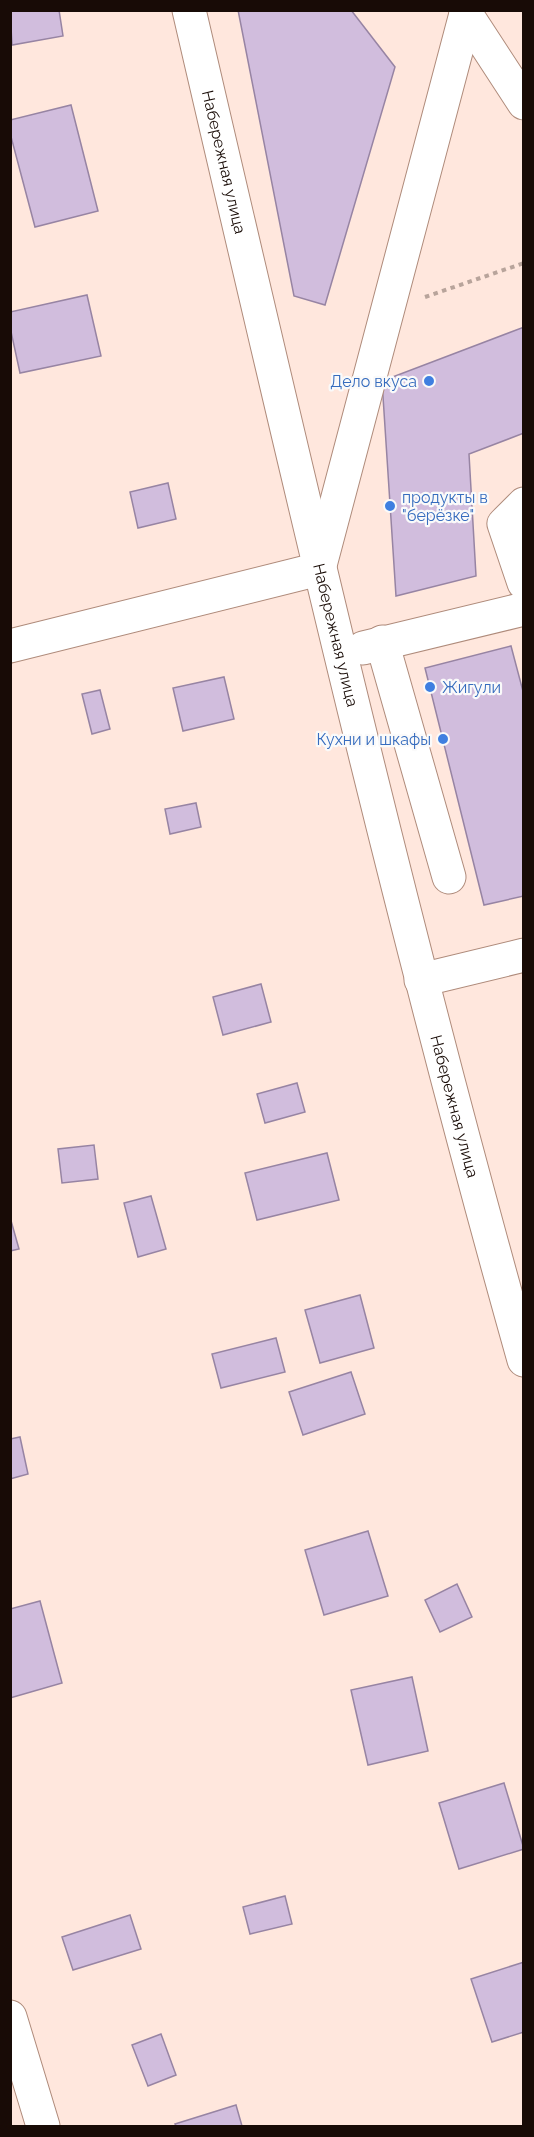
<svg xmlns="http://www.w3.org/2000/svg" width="534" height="2137" viewBox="0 0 534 2137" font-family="Raleway,sans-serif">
  <rect width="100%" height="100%" fill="#ffe7dd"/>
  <!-- building -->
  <g fill="#d1bddd" stroke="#9784a3" stroke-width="1.5">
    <polygon points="10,10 59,10 63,36 12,45"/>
    <polygon points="238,10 351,10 395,67 325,305 294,296"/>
    <polygon points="71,105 98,211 35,227 10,133 10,120"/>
    <polygon points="87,295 101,356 20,373 10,327 10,312"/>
    <polygon points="524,327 524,433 469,454 476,576 396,596 382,381"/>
    <polygon points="168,483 176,519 138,528 130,492"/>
    <polygon points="511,646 524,695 524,896 484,905 425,668"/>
    <polygon points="224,677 234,719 183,731 173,688"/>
    <polygon points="100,690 110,729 92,734 82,694"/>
    <polygon points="196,803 201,827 170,834 165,809"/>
    <polygon points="261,984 271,1022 223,1035 213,997"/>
    <polygon points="297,1083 305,1112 265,1123 257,1094"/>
    <polygon points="94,1145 98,1179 62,1183 58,1149"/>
    <polygon points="327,1153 339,1200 257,1220 245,1173"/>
    <polygon points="151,1196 166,1249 138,1257 124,1203"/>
    <polygon points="10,1217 19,1249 10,1251"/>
    <polygon points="360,1295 374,1348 320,1363 305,1310"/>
    <polygon points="276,1338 285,1372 221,1388 212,1354"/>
    <polygon points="351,1372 365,1414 303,1435 289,1392"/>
    <polygon points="20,1437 28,1474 10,1479 10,1439"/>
    <polygon points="368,1531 388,1596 324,1615 305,1550"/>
    <polygon points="457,1584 472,1617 440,1632 425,1600"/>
    <polygon points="40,1601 62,1683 10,1698 10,1609"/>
    <polygon points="412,1677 428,1751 368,1765 351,1690"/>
    <polygon points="504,1783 524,1849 459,1869 439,1803"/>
    <polygon points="285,1896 292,1924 250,1934 243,1907"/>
    <polygon points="130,1915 141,1949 73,1970 62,1937"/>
    <polygon points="524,1962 524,2032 492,2042 471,1979"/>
    <polygon points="161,2034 176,2075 148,2086 132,2045"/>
    <polygon points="236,2105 242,2126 176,2126 175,2124"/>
  </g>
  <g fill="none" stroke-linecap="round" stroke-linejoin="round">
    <!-- minor casing -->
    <g stroke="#af8b7b" stroke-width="35">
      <g id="minor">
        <path id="s1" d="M 189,10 C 294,462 398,913 524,1360"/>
        <polyline points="466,14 524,103"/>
        <polyline points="524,504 504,524 524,583"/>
        <polyline points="382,642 449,877"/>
        <polyline points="10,646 319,569 467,10"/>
        <polyline points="363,648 524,609"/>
        <polyline points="421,980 524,955"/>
        <polyline points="10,2017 43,2126"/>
      </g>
    </g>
    <!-- path -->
    <polyline stroke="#b8a49b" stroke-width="4" stroke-dasharray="4.5 4.5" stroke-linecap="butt" points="425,297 524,263"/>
    <!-- minor -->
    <use href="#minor" stroke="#fff" stroke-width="33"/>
  </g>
  <!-- markers -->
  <g fill="#3f7fe0" stroke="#fafafa" stroke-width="2">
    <circle cx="429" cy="381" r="6"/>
    <circle cx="390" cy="506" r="6"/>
    <circle cx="430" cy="687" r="6"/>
    <circle cx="443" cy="739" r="6"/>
  </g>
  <g text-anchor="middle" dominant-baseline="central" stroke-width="4.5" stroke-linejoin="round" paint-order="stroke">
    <!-- street labels -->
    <g font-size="16" fill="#180b06" stroke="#fafafa">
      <text stroke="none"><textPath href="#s1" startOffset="156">Набережная улица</textPath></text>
      <text stroke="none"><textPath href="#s1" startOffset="642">Набережная улица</textPath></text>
      <text stroke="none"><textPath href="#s1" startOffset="1128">Набережная улица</textPath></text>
    </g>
    <!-- shop labels -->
    <g font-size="16" fill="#366cbe" stroke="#fafafa" text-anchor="end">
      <text x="417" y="381">Дело вкуса</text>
      <text x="402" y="497" text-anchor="start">продукты в<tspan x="402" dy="18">"берёзке"</tspan></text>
      <text x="442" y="687" text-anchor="start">Жигули</text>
      <text x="431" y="739">Кухни и шкафы</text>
    </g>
  </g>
  <!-- border -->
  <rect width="534" height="2137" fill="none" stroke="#180b06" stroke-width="24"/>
</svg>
